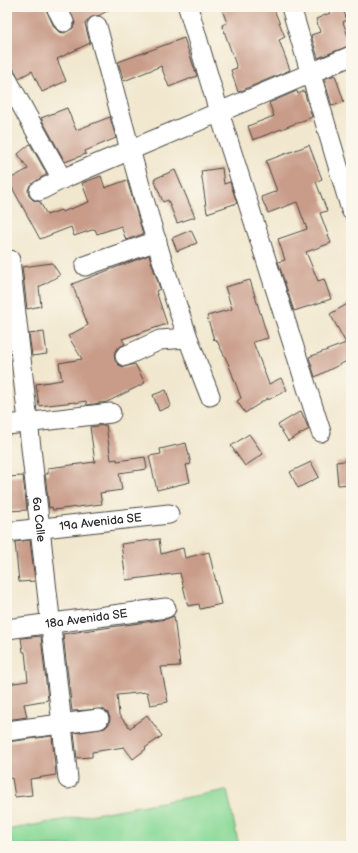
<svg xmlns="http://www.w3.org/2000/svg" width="358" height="853" viewBox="0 0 358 853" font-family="'Balsamiq Sans',sans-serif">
  <rect width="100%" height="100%" fill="#fbf7ec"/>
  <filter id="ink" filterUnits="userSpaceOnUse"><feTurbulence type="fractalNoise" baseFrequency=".025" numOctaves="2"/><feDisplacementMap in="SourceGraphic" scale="8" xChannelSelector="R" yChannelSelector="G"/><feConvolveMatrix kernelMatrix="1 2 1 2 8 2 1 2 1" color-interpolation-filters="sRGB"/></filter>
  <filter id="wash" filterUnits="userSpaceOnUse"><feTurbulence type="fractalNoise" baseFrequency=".012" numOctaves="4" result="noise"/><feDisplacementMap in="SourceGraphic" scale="16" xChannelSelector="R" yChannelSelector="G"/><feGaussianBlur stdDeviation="0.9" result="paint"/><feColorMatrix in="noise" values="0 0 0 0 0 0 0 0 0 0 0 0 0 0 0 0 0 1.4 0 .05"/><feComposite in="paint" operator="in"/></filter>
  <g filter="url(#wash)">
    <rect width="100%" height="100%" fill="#f1e7ce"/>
    <!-- green -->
    <polygon fill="#8bd998" stroke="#5b8262" points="227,790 239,846 7,846 7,830"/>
    <g id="blocks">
      <!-- building -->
      <g fill="#c99c89">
        <polygon points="7,7 45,7 54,27 59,32 64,33 73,28 75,23 68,7 114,7 100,15 90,18 85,24 90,43 57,59 66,81 42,92 32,71 19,78 7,57"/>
        <polygon points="221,7 273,7 285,37 279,40 290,70 238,92 231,70 237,68 222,25 227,23"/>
        <polygon points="328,7 342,7 347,20 343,22 351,45 318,58 311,35 320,32 316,19 330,13"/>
        <polygon points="184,38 197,76 169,87 161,66 124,81 118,62"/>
        <polygon points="335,75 344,102 332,106 324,79"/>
        <polygon points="297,91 298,94 304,91 312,117 253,140 248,126 274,116 269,103"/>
        <polygon points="67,108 76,130 110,117 116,138 85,151 86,154 65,162 41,118"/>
        <polygon points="30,144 47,174 30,185 28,190 29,196 33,200 40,202 47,215 61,210 62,212 89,202 82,183 101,176 105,188 127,180 143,234 126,240 121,226 97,234 95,229 74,236 71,227 40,239 8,180 28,169 18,154"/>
        <polygon points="309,145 322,179 316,182 327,211 320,213 331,243 306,252 318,281 324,279 331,299 294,311 278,262 285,260 278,239 307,229 297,202 268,213 261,197 277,191 266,161"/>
        <polygon points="222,168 224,184 230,182 237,203 207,213 201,171"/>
        <polygon points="175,170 195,217 177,223 168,200 163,202 154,179"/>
        <polygon points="191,230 197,243 177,251 172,238"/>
        <polygon points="149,255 160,289 156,291 167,324 122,339 125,344 116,349 114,355 115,361 119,365 124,367 135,364 145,383 107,402 87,405 86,401 75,403 75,402 39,406 36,384 62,380 59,363 82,359 68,336 88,325 72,284"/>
        <polygon points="52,263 60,275 39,287 41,306 27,309 22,267"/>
        <polygon points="250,280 268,338 253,342 269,384 281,378 287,390 268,400 268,398 245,413 237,401 241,398 228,363 216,339 214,340 207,316 232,309 225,287"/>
        <polygon points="351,302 351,359 315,377 309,357 346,343 330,314"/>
        <polygon points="44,332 47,354 32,356 29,334"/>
        <polygon points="166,390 171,406 159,411 153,395"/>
        <polygon points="301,411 309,429 288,441 278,425"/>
        <polygon points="106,425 111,460 117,459 117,461 145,457 147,469 119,473 122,490 100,493 102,504 53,510 52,507 49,508 45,474 48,474 48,468 95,462 90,427"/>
        <polygon points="249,434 263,454 245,466 231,446"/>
        <polygon points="186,443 191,464 186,465 190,482 157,490 149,456 161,454 160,449"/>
        <polygon points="351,460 351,484 338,485 336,462"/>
        <polygon points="311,462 319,477 298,488 290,472"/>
        <polygon points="23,476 27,510 7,511 7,477"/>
        <polygon points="159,539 161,554 183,548 185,558 209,552 221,604 200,609 199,604 188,606 180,573 126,580 121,544"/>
        <polygon points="30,540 35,581 19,582 15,542"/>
        <polygon points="174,616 180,666 161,667 168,702 150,705 147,692 117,695 119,715 130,728 147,715 162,736 145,748 146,749 133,759 124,747 92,752 92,757 77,758 74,733 105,728 109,724 110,718 108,713 103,709 72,711 63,634 167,619"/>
        <polygon points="41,636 48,700 24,704 27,717 7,720 7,684 28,681 25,652 23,652 21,638"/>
        <polygon points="52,736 56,775 30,779 32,795 15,797 12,778 7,779 7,742"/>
      </g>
    </g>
  </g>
  <g filter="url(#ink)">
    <use href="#blocks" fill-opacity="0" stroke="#494743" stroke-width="1"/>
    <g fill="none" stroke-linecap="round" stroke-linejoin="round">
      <!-- minor casing -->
      <g stroke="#494743" stroke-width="21">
        <g id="minor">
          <polyline points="56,7 64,22"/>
          <polyline points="188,7 219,112 321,432"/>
          <polyline points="291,7 351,210"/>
          <path d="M 97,26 C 130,151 162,276 210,396"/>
          <polyline points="7,79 62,179 351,56"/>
          <polyline points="39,191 62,179"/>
          <path id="s1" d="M 10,260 L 68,779"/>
          <polyline points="85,266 157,241"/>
          <polyline points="125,356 160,340 187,338"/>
          <polyline points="7,425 111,413"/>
          <path id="s2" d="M 7,532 L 169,514"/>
          <path id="s3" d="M 7,629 L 166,608"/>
          <polyline points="7,731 99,719"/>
        </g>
      </g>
      <!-- minor -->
      <use href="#minor" stroke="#fff" stroke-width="19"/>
    </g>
  </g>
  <g text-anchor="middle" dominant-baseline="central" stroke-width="4" stroke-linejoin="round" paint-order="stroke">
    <!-- street labels -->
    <g font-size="12" fill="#2b2b2b" stroke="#fbf7ec">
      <text stroke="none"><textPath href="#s1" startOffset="261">6a Calle</textPath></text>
      <text stroke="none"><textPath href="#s2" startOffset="94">19a Avenida SE</textPath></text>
      <text stroke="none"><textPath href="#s3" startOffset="80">18a Avenida SE</textPath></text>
    </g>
  </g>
  <!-- margin -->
  <rect width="358" height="853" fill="none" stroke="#fbf7ec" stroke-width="24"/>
</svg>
